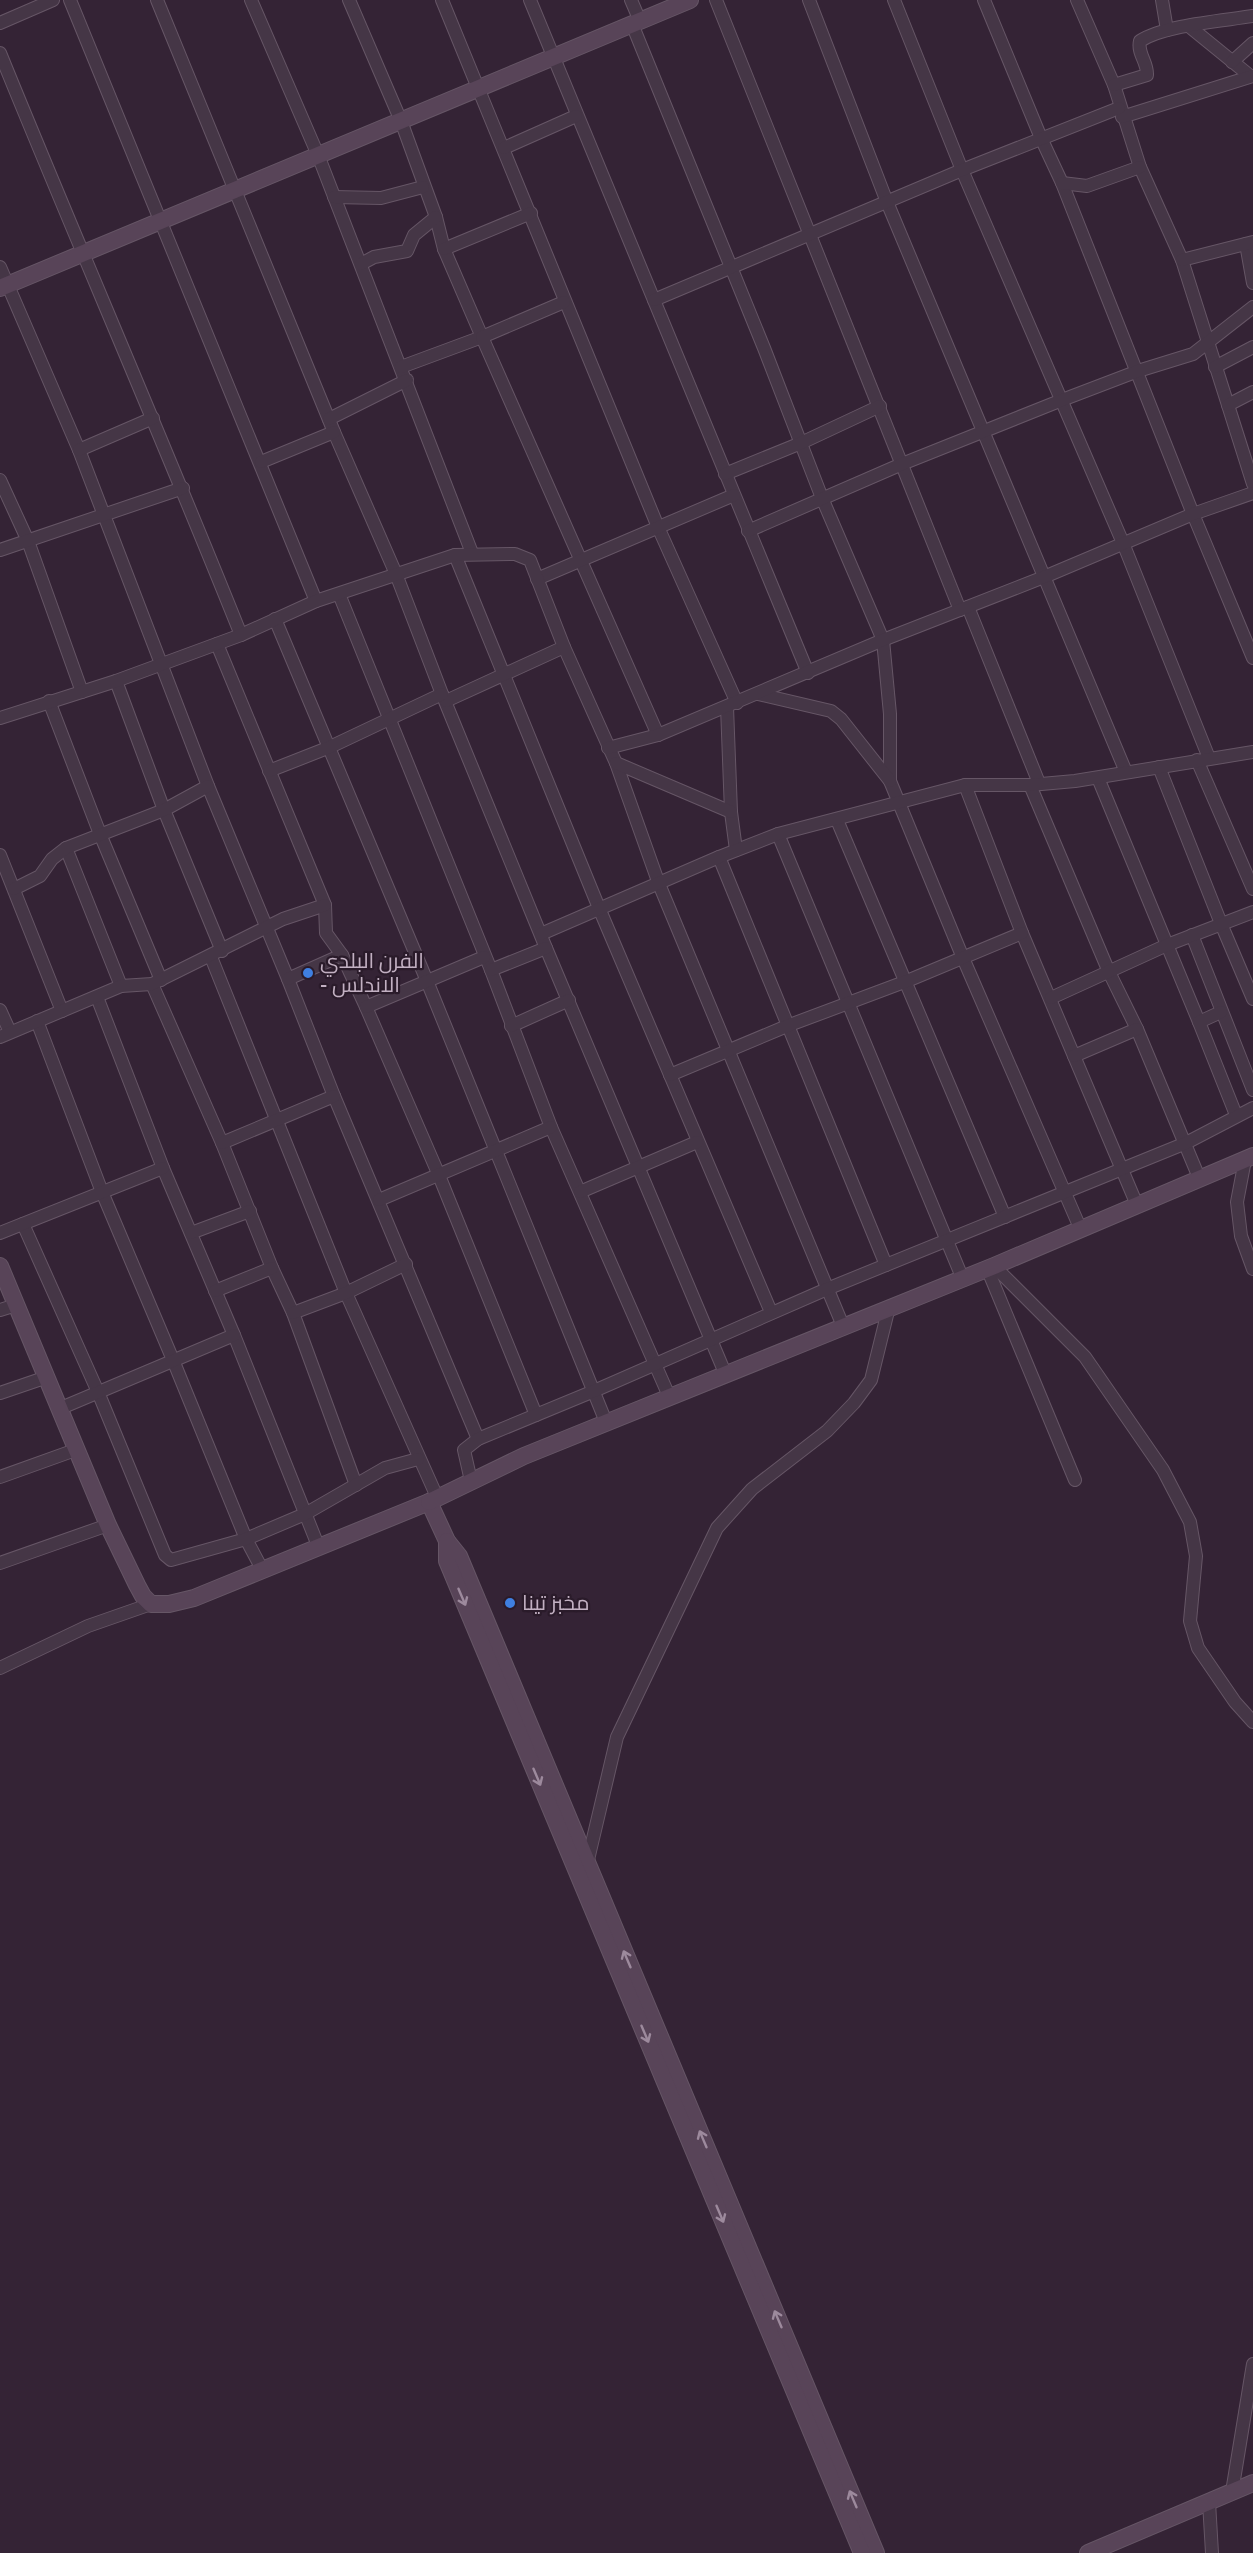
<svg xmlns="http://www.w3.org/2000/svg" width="1253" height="2553" viewBox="0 0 1253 2553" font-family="Signika,Cairo,sans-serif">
  <rect width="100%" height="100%" fill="#342335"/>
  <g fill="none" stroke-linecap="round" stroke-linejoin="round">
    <!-- street casing -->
    <g stroke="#665666" stroke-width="14">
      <g id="street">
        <polyline points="70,0 316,601"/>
        <polyline points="157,0 334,432 396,574 442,694 546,948 725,1373"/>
        <polyline points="251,0 318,155 472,553"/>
        <polyline points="349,0 401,121 436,217 444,249 482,337 401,367"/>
        <polyline points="442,0 658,527 737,703"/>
        <polyline points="530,0 808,673"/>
        <polyline points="631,0 640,21"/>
        <polyline points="716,0 960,610"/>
        <polyline points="809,0 887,202 1126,772"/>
        <polyline points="894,0 962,170 1123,543 1209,758"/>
        <polyline points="984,0 1041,138 1062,183 1193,514 1253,658"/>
        <polyline points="1077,0 1114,85 1140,167 1182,260 1253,484"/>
        <polyline points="1162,0 1167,30"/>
        <polyline points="0,23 53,0"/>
        <polyline points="632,24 764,348 822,498 883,640 890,714 890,781 963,958 1081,1230"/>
        <polyline points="1190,27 1249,75"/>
        <path d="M 0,53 C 79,247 163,440 241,635"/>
        <polyline points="1232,62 1253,43"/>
        <path d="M 1114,85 L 1147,75 C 1148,63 1137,53 1140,41 C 1165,25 1222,21 1253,16"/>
        <polyline points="1122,117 1253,76"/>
        <polyline points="504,148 576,116"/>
        <polyline points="1062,183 1087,186 1140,167"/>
        <polyline points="334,197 381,198 423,187"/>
        <polyline points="1246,244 1253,283"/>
        <polyline points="444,249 531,213"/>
        <polyline points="1182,260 1253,242"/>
        <polyline points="361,264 374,257 407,251 414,235 436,217"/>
        <polyline points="0,267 79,450 208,786 288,979 334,1096 478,1439"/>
        <polyline points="654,300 962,170 1119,108"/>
        <polyline points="564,302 482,337 658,735"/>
        <polyline points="1215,367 1253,347"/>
        <polyline points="1228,405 1253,392"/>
        <polyline points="329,419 407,380"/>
        <polyline points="79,450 153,418"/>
        <polyline points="261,462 334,432"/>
        <polyline points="725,474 801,443 880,406"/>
        <polyline points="0,480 28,541 82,692"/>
        <polyline points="748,531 902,464 1062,400 1138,371 1193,354 1253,307"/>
        <polyline points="0,550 183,488"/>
        <polyline points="455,555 599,908 771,1312"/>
        <polyline points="537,579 734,495"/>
        <polyline points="339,594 491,970 551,1127 669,1396"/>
        <polyline points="968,607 1039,783"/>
        <polyline points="275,619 427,981 606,1422"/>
        <polyline points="217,644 325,905 326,933 342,955 366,1007 438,1173 536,1415"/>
        <polyline points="116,681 164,810 222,951"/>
        <polyline points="758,694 831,711 841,719 890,781"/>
        <polyline points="49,701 100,834 161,980"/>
        <polyline points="446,701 564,647"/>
        <polyline points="727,707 731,812 736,850"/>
        <polyline points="0,718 116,681 241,635 316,601 455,555 515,554 530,560 564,647 616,763 659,884 843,1326"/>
        <polyline points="608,748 658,735 883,640 1044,577 1193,514 1253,493"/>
        <polyline points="1197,760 1253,889"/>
        <polyline points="616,763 731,812"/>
        <polyline points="1159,767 1222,926 1253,999"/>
        <polyline points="269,771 330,747 442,694"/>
        <polyline points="1098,778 1199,1022"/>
        <polyline points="965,785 1022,933 1137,1205"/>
        <polyline points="1030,785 1109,972 1137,1029 1200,1180"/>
        <polyline points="837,820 1005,1217"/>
        <polyline points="778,834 962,1277"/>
        <polyline points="66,848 121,986"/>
        <polyline points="0,855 62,1011"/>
        <polyline points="719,857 886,1265"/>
        <polyline points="14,889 40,876 52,859 66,848 164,810 208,786"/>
        <polyline points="541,934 719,857 778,834 965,785 1030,785 1075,781 1253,752"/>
        <polyline points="1192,935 1253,1090"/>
        <polyline points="211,957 346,1293 437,1497"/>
        <polyline points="491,970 546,948"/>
        <polyline points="288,979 342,955"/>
        <polyline points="152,984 222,1143 272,1268 293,1313 356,1485"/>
        <polyline points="97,997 163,1168 234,1335 319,1548"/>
        <polyline points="1051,998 1167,945 1253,912"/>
        <polyline points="366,1007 484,957"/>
        <polyline points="0,1010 10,1032"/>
        <polyline points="1221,1012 1199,1022 1236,1115"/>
        <polyline points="37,1021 102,1192 173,1360 246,1539 263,1571"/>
        <polyline points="511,1026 569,1000"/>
        <polyline points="0,1037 121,986 152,984 283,919 325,905"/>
        <polyline points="1074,1056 1137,1029"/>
        <polyline points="670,1075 787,1026 907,981 1022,933"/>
        <polyline points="222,1143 334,1096"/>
        <polyline points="1245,1160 1237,1202 1241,1236 1253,1269"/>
        <polyline points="580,1192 697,1142"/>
        <polyline points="379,1200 551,1127"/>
        <polyline points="23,1224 98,1392 165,1555 171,1560 246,1539 305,1514 385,1468 418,1459"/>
        <polyline points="0,1233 163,1168"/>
        <polyline points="191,1233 250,1211"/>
        <polyline points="994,1266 1085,1357 1163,1470 1190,1522 1196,1556 1190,1621 1198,1648 1235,1702 1253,1722"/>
        <polyline points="987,1268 1075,1480"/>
        <polyline points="215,1291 272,1268"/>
        <polyline points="0,1310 16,1305"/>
        <polyline points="293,1313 346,1293 406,1264"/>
        <polyline points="0,1393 47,1377"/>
        <polyline points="61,1408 234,1335"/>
        <polyline points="0,1477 78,1449"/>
        <polyline points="471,1481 464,1450 478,1439 594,1391 827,1289 1186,1143 1253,1108"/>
        <polyline points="0,1563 108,1525"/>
        <polyline points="0,1668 88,1626 151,1604"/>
        <polyline points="587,1864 617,1737 717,1528 752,1489 827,1431 854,1403 871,1380 889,1307"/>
        <polyline points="1232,2492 1253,2364"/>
        <polyline points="1209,2502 1212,2553"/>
      </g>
    </g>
    <!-- secondary casing -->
    <g stroke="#665666" stroke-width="18">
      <g id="secondary">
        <polyline points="0,288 690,0"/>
        <polyline points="0,1266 108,1525 137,1585 143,1596 151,1604 169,1604 194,1598 429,1502 447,1541 459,1556 876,2553"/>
        <polyline points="429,1502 524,1456 994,1266 1253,1156"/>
        <polyline points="447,1541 447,1561 862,2553"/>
        <polyline points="1088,2553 1253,2483"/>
      </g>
    </g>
    <!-- street -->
    <use href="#street" stroke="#453646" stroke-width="12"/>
    <!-- secondary -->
    <use href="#secondary" stroke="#584458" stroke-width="16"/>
  </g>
  <!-- one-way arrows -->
  <defs><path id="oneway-shaft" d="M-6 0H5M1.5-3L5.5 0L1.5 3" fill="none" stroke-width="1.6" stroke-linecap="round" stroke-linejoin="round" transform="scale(1.5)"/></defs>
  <g stroke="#9d8a9d">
    <use href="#oneway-shaft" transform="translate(462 1597) rotate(67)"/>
    <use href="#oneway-shaft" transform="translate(537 1777) rotate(67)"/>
    <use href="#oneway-shaft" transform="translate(627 1959) rotate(-113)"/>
    <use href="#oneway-shaft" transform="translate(645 2034) rotate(67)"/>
    <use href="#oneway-shaft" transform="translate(703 2139) rotate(-113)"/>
    <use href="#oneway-shaft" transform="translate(720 2214) rotate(67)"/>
    <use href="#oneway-shaft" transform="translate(778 2319) rotate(-113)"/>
    <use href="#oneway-shaft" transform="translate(853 2499) rotate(-113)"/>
  </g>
  <!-- markers -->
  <g fill="#3f7fe0" stroke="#2a1b2a" stroke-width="2">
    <circle cx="308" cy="973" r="6"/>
    <circle cx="510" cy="1603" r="6"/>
  </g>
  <g text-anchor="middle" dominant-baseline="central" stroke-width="4.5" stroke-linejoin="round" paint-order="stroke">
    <!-- poi labels -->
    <g font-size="21" fill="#c2b0c2" stroke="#2a1b2a" text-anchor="start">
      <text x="320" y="961">الفرن البلدي<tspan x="320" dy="24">- الاندلس</tspan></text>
      <text x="522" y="1603">مخبز تينا</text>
    </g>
  </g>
</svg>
